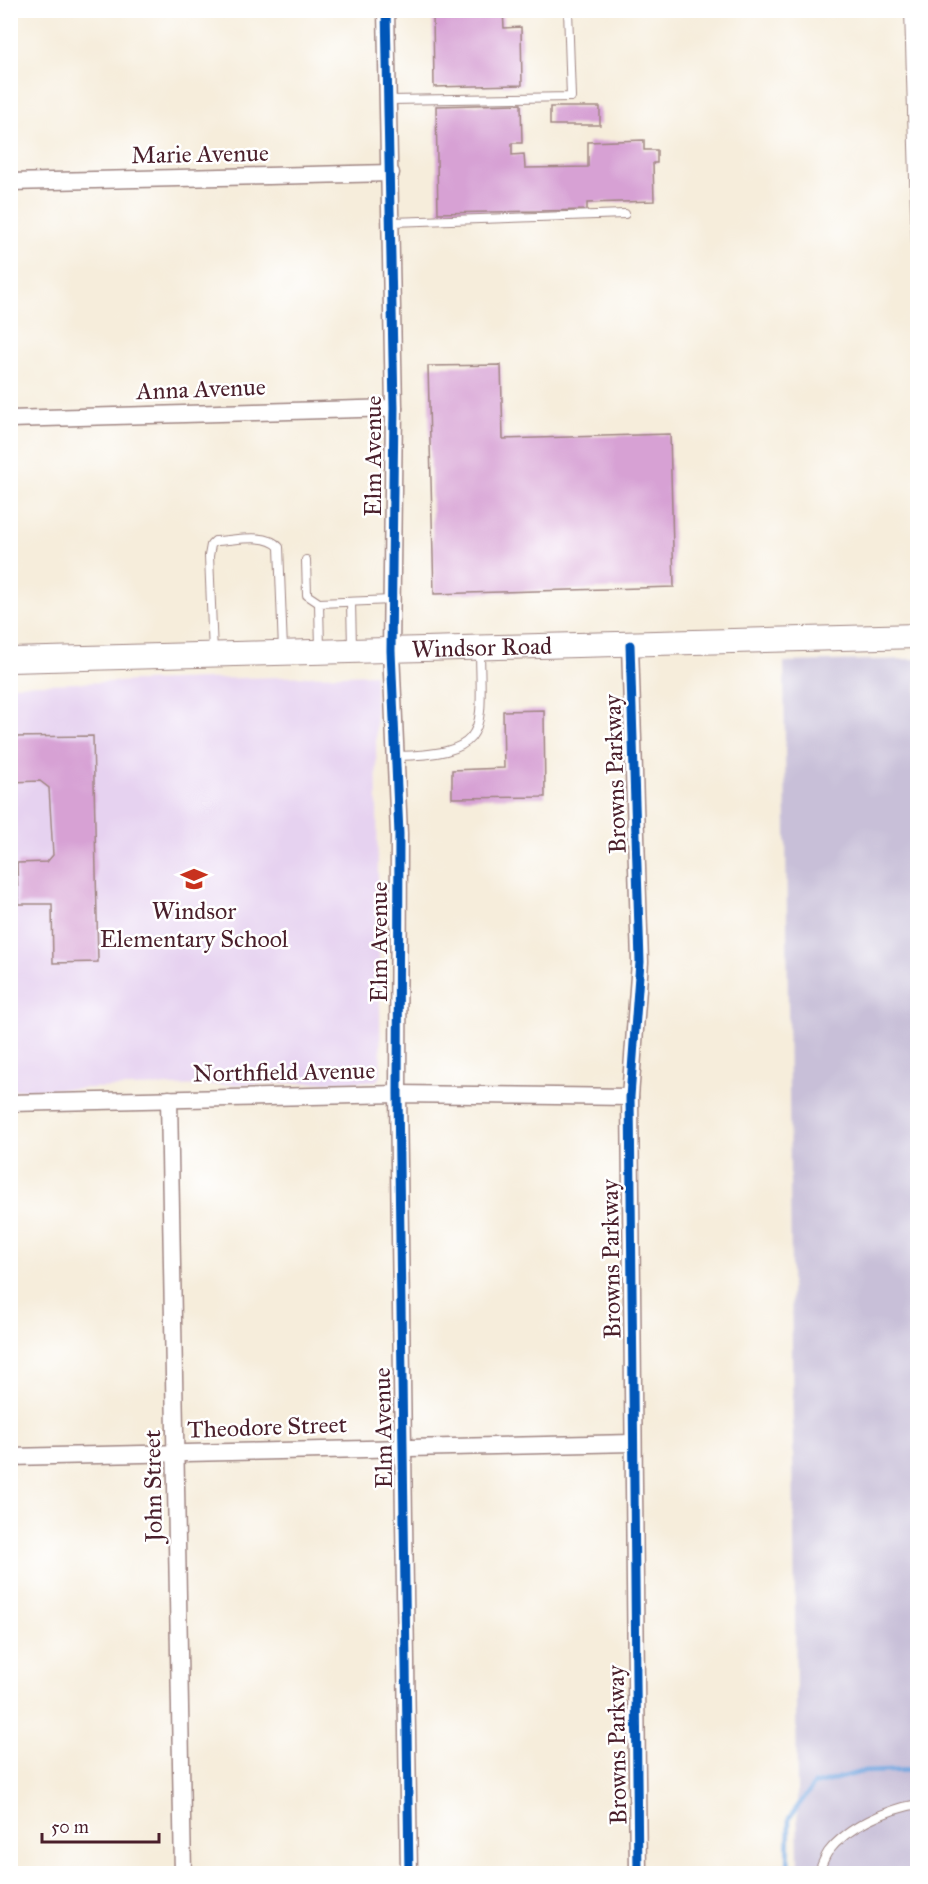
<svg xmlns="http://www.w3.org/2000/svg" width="928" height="1884" viewBox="0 0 928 1884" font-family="'IM FELL Great Primer',serif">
  <rect width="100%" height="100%" fill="#fff"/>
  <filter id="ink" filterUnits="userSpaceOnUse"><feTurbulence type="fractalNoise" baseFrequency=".0167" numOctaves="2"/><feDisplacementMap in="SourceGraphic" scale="12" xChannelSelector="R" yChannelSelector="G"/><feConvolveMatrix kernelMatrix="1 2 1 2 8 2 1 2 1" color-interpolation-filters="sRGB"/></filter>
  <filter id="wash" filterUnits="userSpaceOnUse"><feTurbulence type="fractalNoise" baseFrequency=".008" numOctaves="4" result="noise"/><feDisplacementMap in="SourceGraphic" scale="24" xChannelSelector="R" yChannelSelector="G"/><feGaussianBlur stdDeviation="1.35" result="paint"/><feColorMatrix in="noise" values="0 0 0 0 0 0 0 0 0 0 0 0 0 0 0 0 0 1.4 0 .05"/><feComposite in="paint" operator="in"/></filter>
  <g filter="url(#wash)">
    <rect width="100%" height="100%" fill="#f6eddb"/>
    <!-- built -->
    <polygon fill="#e6d2f0" points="375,674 381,1074 377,1081 11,1090 10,685"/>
    <!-- industrial -->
    <polygon fill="#c8bfd8" points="917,659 917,1873 798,1873 784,662"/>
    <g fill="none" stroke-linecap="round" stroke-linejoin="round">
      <!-- stream -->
      <polyline stroke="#73a8e0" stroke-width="4.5" points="788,1874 789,1818 814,1785 861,1772 918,1770"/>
    </g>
    <g id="blocks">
      <!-- building -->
      <g fill="#d7a1d4">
        <polygon points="433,10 503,10 504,28 521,27 522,85 434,87"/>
        <polygon points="521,104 522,143 512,143 512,155 524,154 525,168 588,167 588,142 644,140 644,150 657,150 657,163 653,163 654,201 587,203 587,210 438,213 436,106"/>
        <rect x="550" y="107" width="50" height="18"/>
        <polygon points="501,365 503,439 670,434 674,587 434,594 428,366"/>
        <polygon points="544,710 545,797 452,798 452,770 504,768 503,711"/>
        <polygon points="93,736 98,962 53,963 52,904 18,904 17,863 47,862 53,855 49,788 40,781 10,782 10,737"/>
      </g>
    </g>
  </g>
  <g filter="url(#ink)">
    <use href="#blocks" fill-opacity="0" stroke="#a08683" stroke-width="1.5"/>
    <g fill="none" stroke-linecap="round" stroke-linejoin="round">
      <!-- lane casing -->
      <g stroke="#a08683" stroke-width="10">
        <g id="lane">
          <polyline points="909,10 918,313"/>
          <polyline points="389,100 571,97 568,10"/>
          <polyline points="392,222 625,214"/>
          <polyline points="306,560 307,595 319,603"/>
          <polyline points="351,602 352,648"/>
          <polyline points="320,650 319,603 392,600"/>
          <path d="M 213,653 L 209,556 L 211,545 L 215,541 C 233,541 266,532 279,547 L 283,650"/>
          <path d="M 396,756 C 491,754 481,732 480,650"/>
          <path d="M 818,1874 C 821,1867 824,1858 828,1852 C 847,1827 888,1809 918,1804"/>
        </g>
      </g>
      <!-- street casing -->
      <g stroke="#a08683" stroke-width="19">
        <g id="street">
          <polyline points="386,10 394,408 391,651 399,834 398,1094 409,1874"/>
          <polyline points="10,182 391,173"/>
          <polyline points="10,419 394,408"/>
          <polyline points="630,645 640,962 630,1097 638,1874"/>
          <polyline points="169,1099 183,1874"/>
          <polyline points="10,1103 398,1094 630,1097"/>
          <polyline points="10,1457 633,1443"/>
        </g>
      </g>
      <!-- secondary casing -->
      <g stroke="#a08683" stroke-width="26">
        <g id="secondary">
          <path id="s1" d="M 10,660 L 918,636"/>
        </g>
      </g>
      <!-- lane -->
      <use href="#lane" stroke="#fff" stroke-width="8"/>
      <!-- street -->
      <use href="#street" stroke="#fff" stroke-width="16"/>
      <!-- secondary -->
      <use href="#secondary" stroke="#fff" stroke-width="24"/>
      <!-- cycleway casing -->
      <g stroke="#fff" stroke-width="13">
        <g id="cycleway">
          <polyline points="386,10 394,408 391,651 399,834 398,1094 409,1874"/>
          <polyline points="630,645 640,962 630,1097 638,1874"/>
        </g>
      </g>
      <!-- cycleway -->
      <use href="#cycleway" stroke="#0057b8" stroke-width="9"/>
    </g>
  </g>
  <!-- icons -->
  <defs>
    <g id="school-bare" transform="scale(2.07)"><path d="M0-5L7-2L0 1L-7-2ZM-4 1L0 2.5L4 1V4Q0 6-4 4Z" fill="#c8321e" stroke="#fff" stroke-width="2.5" paint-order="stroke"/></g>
  </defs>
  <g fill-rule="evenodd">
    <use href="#school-bare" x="194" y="879"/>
  </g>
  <g text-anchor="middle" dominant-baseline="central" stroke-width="5" stroke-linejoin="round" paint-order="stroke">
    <!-- street labels -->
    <g font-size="24" fill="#4a1f2b" stroke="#fff">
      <text transform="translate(200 154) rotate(-1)">Marie Avenue</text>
      <text transform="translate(201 389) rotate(-2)">Anna Avenue</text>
      <text transform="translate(373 456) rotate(-90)">Elm Avenue</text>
      <text stroke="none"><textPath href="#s1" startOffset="472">Windsor Road</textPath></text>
      <text transform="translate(615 774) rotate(-92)">Browns Parkway</text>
      <text transform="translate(379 942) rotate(-90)">Elm Avenue</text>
      <text transform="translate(284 1072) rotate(-1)">Northfield Avenue</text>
      <text transform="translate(611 1259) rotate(-91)">Browns Parkway</text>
      <text transform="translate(267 1427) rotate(-2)">Theodore Street</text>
      <text transform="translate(383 1428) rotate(-91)">Elm Avenue</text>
      <text transform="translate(153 1486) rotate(-91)">John Street</text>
      <text transform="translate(617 1745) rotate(-91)">Browns Parkway</text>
    </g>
    <!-- poi labels -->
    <g font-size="24" fill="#4a1f2b" stroke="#fff">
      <text x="194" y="911">Windsor<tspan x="194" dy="28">Elementary School</tspan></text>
    </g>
  </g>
  <!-- margin -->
  <rect width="928" height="1884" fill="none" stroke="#fff" stroke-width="36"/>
  <!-- scale -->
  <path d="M42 1833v9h117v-9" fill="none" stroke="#4a1f2b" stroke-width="3"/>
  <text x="51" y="1833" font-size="18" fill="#4a1f2b" stroke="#ffffff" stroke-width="4.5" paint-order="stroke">50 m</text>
</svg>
